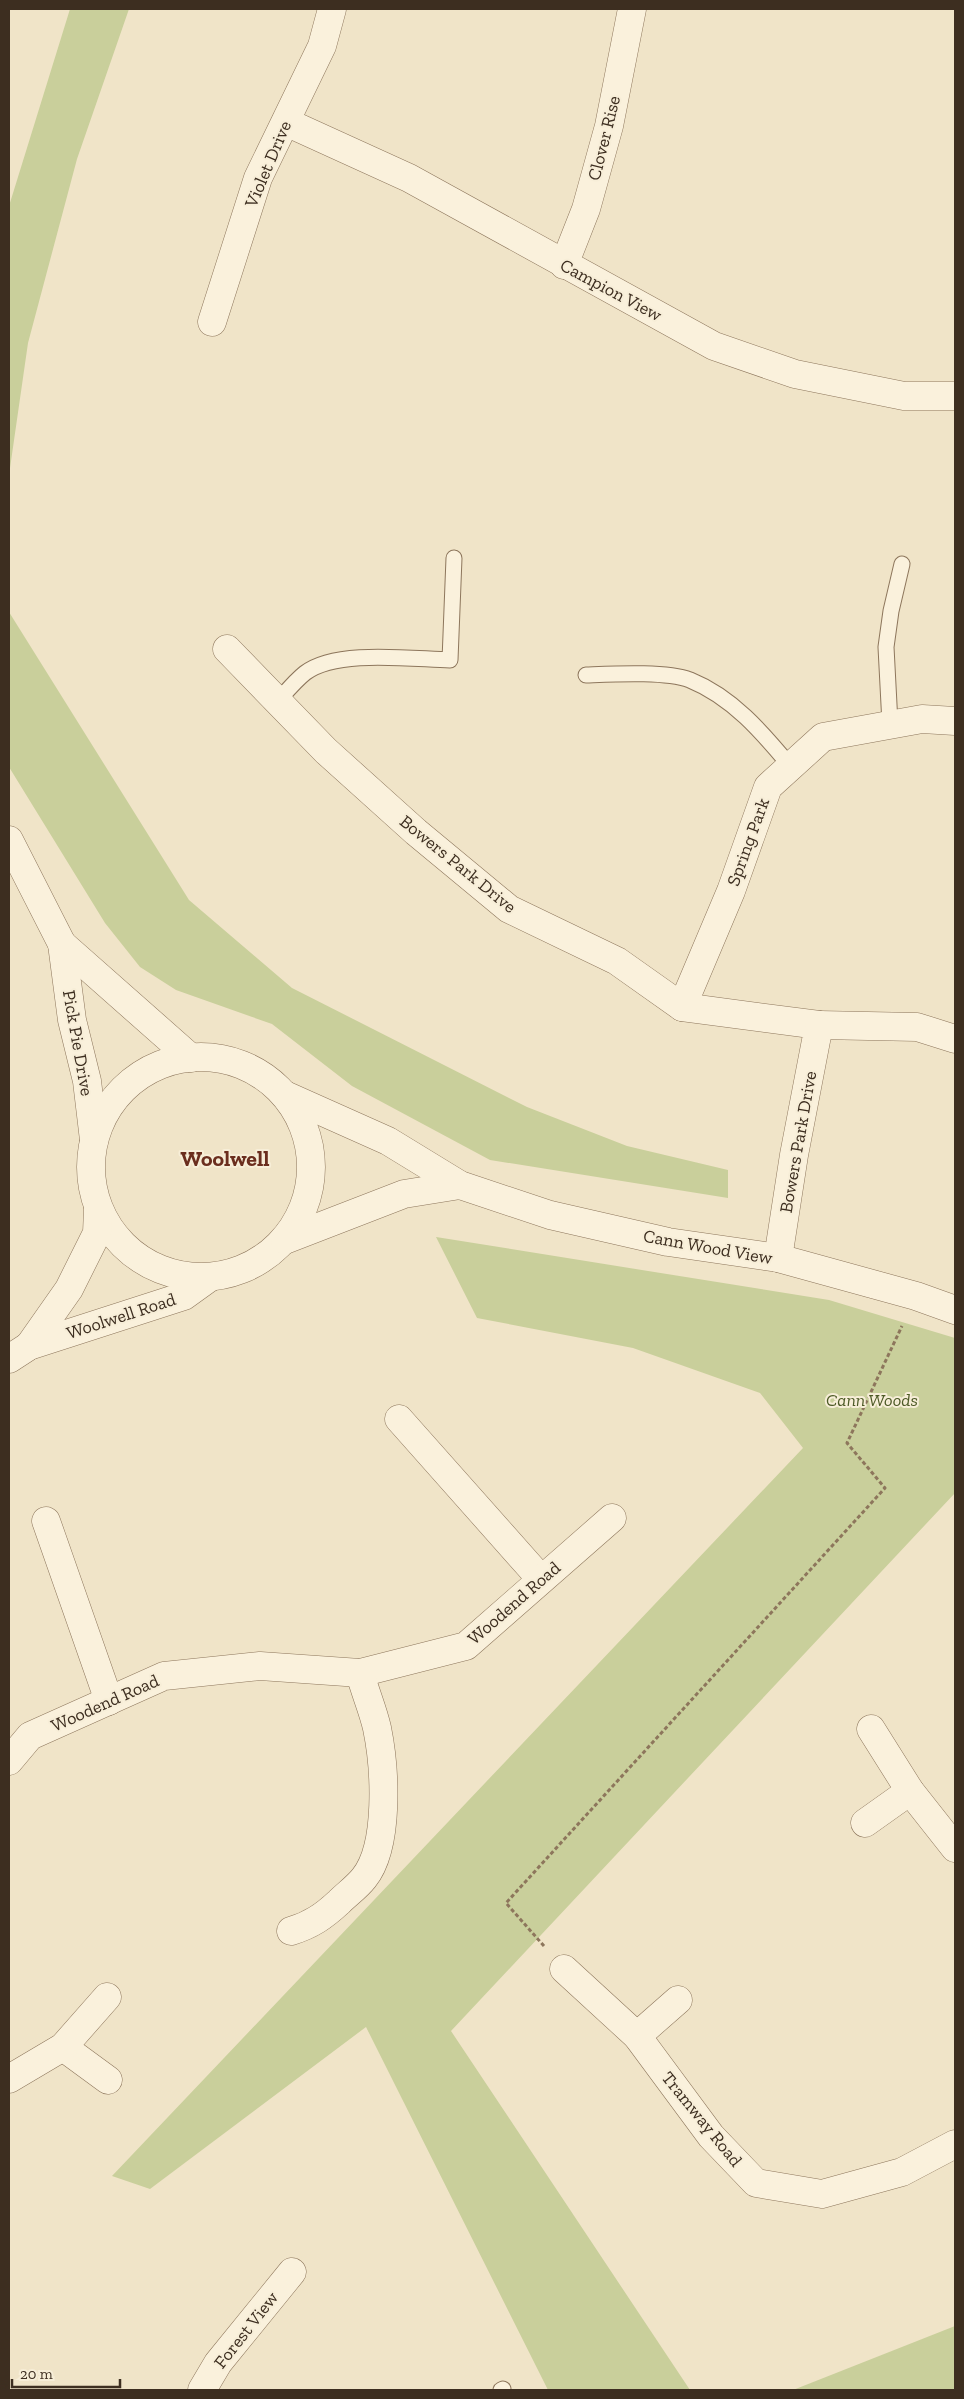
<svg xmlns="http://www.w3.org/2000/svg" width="964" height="2399" viewBox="0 0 964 2399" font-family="'Zilla Slab',serif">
  <rect width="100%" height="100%" fill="#f0e4c8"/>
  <!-- green -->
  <g fill="#c9cf9b">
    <polygon points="70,9 129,9 77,159 28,343 9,475 9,206"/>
    <polygon points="9,612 189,900 292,988 527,1107 627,1146 728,1170 728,1198 490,1160 352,1086 272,1024 176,990 140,967 105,923 9,767"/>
    <polygon points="436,1237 829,1300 955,1338 955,1493 451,2031 690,2390 548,2390 366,2027 150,2189 112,2176 803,1448 760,1393 633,1348 477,1318"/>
    <polygon points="955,2326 955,2390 793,2390"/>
  </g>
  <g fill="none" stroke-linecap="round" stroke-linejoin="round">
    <!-- lane casing -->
    <g stroke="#8d765c" stroke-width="17">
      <g id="lane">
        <path d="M 586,675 C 613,674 666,671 690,680 C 732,697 762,732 791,767"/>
        <path d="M 278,701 C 286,692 295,681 305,673 C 336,649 411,659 450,660 L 454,558"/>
        <polyline points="890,724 886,647 891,611 902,564"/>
        <polyline points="501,2390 503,2389"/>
      </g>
    </g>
    <!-- street casing -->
    <g stroke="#8d765c" stroke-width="29">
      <g id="street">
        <polyline points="286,122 409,178 714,346 795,374 904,396 955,396"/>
        <polyline points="564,265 586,209 609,126 632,9"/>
        <polyline points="212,322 258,178 322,46 332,9"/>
        <polyline points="227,649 326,751 416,832 509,909 617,961 682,1007 819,1025 794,1155 778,1258"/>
        <polyline points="9,840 62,944 72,1020 87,1081 94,1140"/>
        <polyline points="62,944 191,1058"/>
        <polyline points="682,1007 731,891 768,787 823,737 922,719 955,721"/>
        <polyline points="819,1025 917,1027 955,1039"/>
        <circle cx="201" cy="1167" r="110"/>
        <polyline points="285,1095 388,1141 460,1185 550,1215 668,1242 778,1258 916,1296 955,1310"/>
        <polyline points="285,1240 404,1194 460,1185"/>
        <polyline points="29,1346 69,1289 97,1233 98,1209"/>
        <polyline points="9,1359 29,1346 184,1296 209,1278"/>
        <polyline points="399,1419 541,1579"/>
        <polyline points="46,1521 109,1701"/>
        <polyline points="871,1729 910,1791 955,1848"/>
        <polyline points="9,1761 30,1736 164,1676 260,1666 360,1673 466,1646 612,1518"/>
        <polyline points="865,1823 910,1791"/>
        <path d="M 291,1931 C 311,1925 324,1916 339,1902 C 347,1894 357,1887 364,1878 C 390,1846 385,1767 377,1728 C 373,1710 365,1692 360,1673"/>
        <polyline points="564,1969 637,2036 711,2136 756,2183 822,2194 902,2172 955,2144"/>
        <polyline points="637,2036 678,2000"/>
        <polyline points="63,2047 108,2080"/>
        <polyline points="9,2079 63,2047 107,1997"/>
        <polyline points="202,2390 218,2363 292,2272"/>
      </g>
    </g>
    <!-- path -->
    <polyline stroke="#8d765c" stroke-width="3" stroke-dasharray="4 2.5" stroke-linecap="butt" points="544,1946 506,1903 885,1488 847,1443 902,1326"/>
    <!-- lane -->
    <use href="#lane" stroke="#faf1dc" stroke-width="15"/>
    <!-- street -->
    <use href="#street" stroke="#faf1dc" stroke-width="28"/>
  </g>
  <g text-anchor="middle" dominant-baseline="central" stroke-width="4" stroke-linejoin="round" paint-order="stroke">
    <!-- street labels -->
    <g font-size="18" fill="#3d2e20" stroke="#f7eed8">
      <text transform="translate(604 138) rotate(-76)">Clover Rise</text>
      <text transform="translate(268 164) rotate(-67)">Violet Drive</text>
      <text transform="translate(611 290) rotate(28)">Campion View</text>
      <text transform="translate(748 842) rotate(-70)">Spring Park</text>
      <text transform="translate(458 864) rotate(39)">Bowers Park Drive</text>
      <text transform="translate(78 1043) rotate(80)">Pick Pie Drive</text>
      <text transform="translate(798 1142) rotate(-80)">Bowers Park Drive</text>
      <text transform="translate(708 1247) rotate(10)">Cann Wood View</text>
      <text transform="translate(121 1316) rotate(-18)">Woolwell Road</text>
      <text transform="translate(514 1603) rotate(-41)">Woodend Road</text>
      <text transform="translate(105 1703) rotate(-24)">Woodend Road</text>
      <text transform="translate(702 2119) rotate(51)">Tramway Road</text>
      <text transform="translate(246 2330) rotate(-52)">Forest View</text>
    </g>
    <!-- park labels -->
    <g font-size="18" font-style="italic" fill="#4d5a26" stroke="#f7eed8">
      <text x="872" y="1400">Cann Woods</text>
    </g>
    <!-- district labels -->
    <g font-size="22" font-weight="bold" fill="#6b2e1e" stroke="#f7eed8">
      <text x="225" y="1158">Woolwell</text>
    </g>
  </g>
  <!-- border -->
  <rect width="964" height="2399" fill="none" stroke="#3d2e20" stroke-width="20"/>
  <!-- scale -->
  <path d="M12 2379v8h108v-8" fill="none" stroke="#3d2e20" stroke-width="2.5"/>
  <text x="20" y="2379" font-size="15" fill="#3d2e20" stroke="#f7eed8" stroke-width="4" paint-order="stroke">20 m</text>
</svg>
